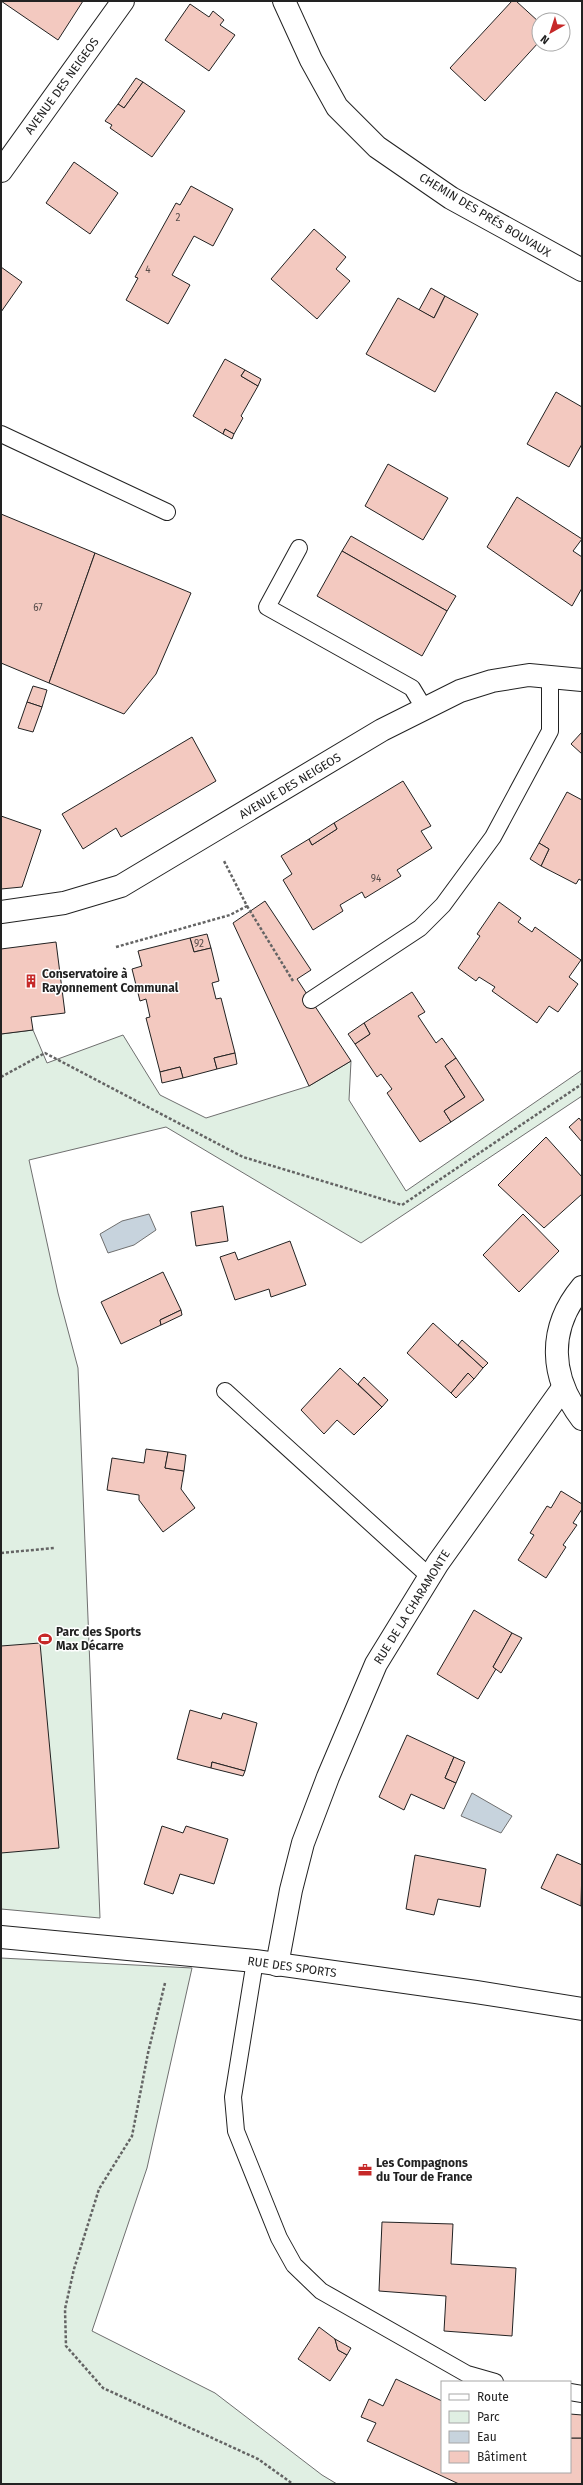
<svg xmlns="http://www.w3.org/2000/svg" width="583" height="2485" viewBox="0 0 583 2485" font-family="'Fira Sans',sans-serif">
  <rect width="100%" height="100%" fill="#fff"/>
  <!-- green -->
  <g fill="#e0efe3" stroke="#6f6f6f">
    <polygon points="33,1030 47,1063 123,1035 160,1095 206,1118 309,1086 351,1061 349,1100 406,1191 582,1070 582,1096 361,1243 166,1127 29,1160 58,1293 78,1368 100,1918 1,1909 1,1034"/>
    <polygon points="1,1958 192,1968 147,2168 92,2331 215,2393 322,2475 337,2484 1,2484"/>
  </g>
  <!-- water -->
  <g fill="#c7d3dd" stroke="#6f6f6f">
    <polygon points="149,1214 156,1230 134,1245 108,1253 100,1234 122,1221"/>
    <polygon points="472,1793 512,1816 501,1833 461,1816"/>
  </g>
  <!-- building -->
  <g fill="#f3c9c0" stroke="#222">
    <polygon points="1,1 83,1 58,40"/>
    <polygon points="512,1 516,1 539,22 539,42 485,101 450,68"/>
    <polygon points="190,4 209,17 213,11 224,20 220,25 235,35 209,71 165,40"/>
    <polygon points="136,78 143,82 124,108 118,104"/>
    <polygon points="143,82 185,111 152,157 110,128 112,125 105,121 118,104 124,108"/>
    <polygon points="74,162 118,193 90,234 46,203"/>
    <polygon points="191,186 233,209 213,246 194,236 172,275 190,285 168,324 126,300 138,278 135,277 176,203 180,205"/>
    <polygon points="314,229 346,257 336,269 350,281 317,319 271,279"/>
    <polygon points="1,267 22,282 1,312"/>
    <polygon points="431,288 445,296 434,318 419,310"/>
    <polygon points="445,296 478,314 435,392 366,354 398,298 434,318"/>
    <polygon points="225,359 245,370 241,376 258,386 241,416 243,418 234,434 225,429 223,434 193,416"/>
    <polygon points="245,370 261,379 258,386 241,376"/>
    <polygon points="556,392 582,407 582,444 569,467 527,444"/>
    <polygon points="225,429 234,434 232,439 223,434"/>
    <polygon points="388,464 448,498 423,540 365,506"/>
    <polygon points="517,497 582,539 573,551 582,557 582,588 572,606 487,547"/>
    <polygon points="1,514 95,553 49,683 1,663"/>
    <polygon points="351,536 456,596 447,611 342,551"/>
    <polygon points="342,551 447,611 422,656 317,596"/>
    <polygon points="95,553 191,593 156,674 124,714 49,683"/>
    <polygon points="33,686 47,690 42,707 27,702"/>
    <polygon points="27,702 42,707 33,732 18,728"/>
    <polygon points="582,732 582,754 571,744"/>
    <polygon points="192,737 216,781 121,837 116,828 83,849 62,814"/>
    <polygon points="403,781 431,826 421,831 432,848 397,870 401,876 365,898 362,892 340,905 343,911 313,930 283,880 292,874 281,856 309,839 312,845 337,829 334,823"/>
    <polygon points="567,792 582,800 582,881 579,879 576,884 541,866 549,849 539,843"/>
    <polygon points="1,816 41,830 22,887 1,889"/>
    <polygon points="334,823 337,829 312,845 309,839"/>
    <polygon points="539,843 549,849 541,866 530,859"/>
    <polygon points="265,901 311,970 297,979 351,1061 309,1086 233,923"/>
    <polygon points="499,902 521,918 518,922 532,932 535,927 581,960 569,977 578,984 558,1012 549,1006 537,1023 492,991 495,987 479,977 476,981 458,968 480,936 477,934"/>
    <polygon points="207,934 211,948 194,952 190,938"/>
    <polygon points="190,938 194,952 211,948 219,981 212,983 216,999 221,998 235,1053 214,1058 217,1069 183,1078 180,1067 160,1072 146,1018 150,1017 146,999 140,1001 132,969 142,966 138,951"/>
    <polygon points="56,942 65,1013 31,1017 33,1030 1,1034 1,949"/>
    <polygon points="412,992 425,1012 418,1016 436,1043 442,1038 456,1058 445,1066 465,1097 444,1111 451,1122 420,1142 387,1093 392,1089 381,1074 377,1077 355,1044 370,1034 364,1023"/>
    <polygon points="364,1023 370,1034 355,1044 348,1034"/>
    <polygon points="235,1053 237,1064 217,1069 214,1058"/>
    <polygon points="456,1058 484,1100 451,1122 444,1111 465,1097 445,1066"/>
    <polygon points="180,1067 183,1078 162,1083 160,1072"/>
    <polygon points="579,1118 582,1122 582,1142 569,1127"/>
    <polygon points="546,1137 582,1177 582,1194 544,1228 498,1185"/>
    <polygon points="223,1206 228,1241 196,1246 191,1212"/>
    <polygon points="523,1214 559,1251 519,1292 483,1255"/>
    <polygon points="290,1241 306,1285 271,1297 269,1289 235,1300 220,1257 235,1252 238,1260"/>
    <polygon points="163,1272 181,1310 160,1320 161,1325 121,1344 101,1302"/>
    <polygon points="181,1310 182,1315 161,1325 160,1320"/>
    <polygon points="433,1323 483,1368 474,1379 468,1373 451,1393 407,1353"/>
    <polygon points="462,1340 488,1363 483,1368 458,1345"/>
    <polygon points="340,1368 382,1407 354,1435 337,1420 324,1434 301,1410"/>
    <polygon points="468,1373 474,1379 456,1398 451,1393"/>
    <polygon points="364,1377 388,1400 382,1407 358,1384"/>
    <polygon points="146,1449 168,1452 165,1468 184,1471 181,1489 195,1508 163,1532 139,1500 139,1495 107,1490 112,1458 144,1463"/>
    <polygon points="168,1452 186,1455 184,1471 165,1468"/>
    <polygon points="561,1491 582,1504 582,1509 573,1523 577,1525 563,1545 566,1547 546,1578 518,1560 534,1535 530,1533 547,1506 551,1508"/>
    <polygon points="474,1610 512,1633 493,1667 496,1669 478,1699 437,1674"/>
    <polygon points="512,1633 522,1638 501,1673 493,1667"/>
    <polygon points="40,1643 59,1848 1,1853 1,1646"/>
    <polygon points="190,1710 221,1719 223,1713 257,1723 245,1771 212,1762 211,1768 177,1759"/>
    <polygon points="407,1735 454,1757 445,1778 456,1783 444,1809 411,1794 404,1810 379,1797"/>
    <polygon points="454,1757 465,1762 456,1783 445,1778"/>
    <polygon points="212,1762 245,1771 243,1776 211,1768"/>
    <polygon points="162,1826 183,1833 186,1826 228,1839 214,1884 180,1874 173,1894 144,1884"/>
    <polygon points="557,1854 582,1865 581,1906 541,1888"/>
    <polygon points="415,1855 486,1869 480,1907 438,1899 434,1915 406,1909"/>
    <polygon points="382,2222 453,2224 451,2264 516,2268 512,2336 444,2331 446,2296 379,2291"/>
    <polygon points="319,2327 335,2339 338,2350 347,2355 330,2381 298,2359"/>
    <polygon points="335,2339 351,2348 347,2355 338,2350"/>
    <polygon points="396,2379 442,2401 442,2472 570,2472 570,2438 582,2438 582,2484 459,2484 367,2441 376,2423 361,2417 369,2399 383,2406"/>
    <polygon points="570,2414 582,2415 582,2438 570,2438"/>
  </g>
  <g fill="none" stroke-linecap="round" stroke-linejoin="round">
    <!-- lane casing -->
    <g stroke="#222" stroke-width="18">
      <g id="lane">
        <polyline points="1,434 167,512"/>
        <polyline points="299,548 267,607 412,688 424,708"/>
        <polyline points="311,1000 420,928 443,905 493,837 550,731 550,676"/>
        <polyline points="225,1391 429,1576"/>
        <polyline points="255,1961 233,2097 236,2131 279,2238 294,2265 321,2291 467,2374 495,2382"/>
        <polyline points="570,2392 582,2394"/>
      </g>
    </g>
    <!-- street casing -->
    <g stroke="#222" stroke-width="24">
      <g id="street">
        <polyline points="1,171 123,1"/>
        <polyline points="1,912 64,903 121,886 382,730 460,691 492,681 529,675 582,680"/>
        <path d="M 582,1287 C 547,1329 550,1377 582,1419"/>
        <polyline points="1,1937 255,1961 476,1992 582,2009"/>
        <polyline points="277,1965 291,1890 303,1843 328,1777 376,1664 438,1563 563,1388"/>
      </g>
    </g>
    <!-- secondary casing -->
    <g stroke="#222" stroke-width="24">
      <polyline id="secondary" points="284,1 311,60 337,107 377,147 451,198 582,270"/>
    </g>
    <!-- path -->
    <g stroke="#646464" stroke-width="2.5" stroke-dasharray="3 2" stroke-linecap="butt">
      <polyline points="247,906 293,981"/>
      <polyline points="116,947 230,915 247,906 224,861"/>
      <polyline points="1,1077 45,1053 243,1157 402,1205 582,1084"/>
      <polyline points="1,1553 54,1548"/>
      <polyline points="165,1983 148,2053 132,2136 99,2189 74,2269 65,2309 66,2346 103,2388 258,2459 293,2484"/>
    </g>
    <!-- lane -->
    <use href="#lane" stroke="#fff" stroke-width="16"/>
    <!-- street -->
    <use href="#street" stroke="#fff" stroke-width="22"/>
    <!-- secondary -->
    <use href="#secondary" stroke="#fff" stroke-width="22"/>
  </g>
  <!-- icons -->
  <defs>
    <g id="building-bare" transform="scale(1.08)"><path d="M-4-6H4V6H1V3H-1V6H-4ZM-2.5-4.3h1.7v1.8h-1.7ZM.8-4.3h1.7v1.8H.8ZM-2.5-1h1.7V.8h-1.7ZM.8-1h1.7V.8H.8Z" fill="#c62828" stroke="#fff" stroke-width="2.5" paint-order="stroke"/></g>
    <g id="stadium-bare" transform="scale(1.08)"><path d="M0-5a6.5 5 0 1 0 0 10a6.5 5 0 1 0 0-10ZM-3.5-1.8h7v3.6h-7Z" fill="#c62828" stroke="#fff" stroke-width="2.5" paint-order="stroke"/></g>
    <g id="office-bare" transform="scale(1.08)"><path d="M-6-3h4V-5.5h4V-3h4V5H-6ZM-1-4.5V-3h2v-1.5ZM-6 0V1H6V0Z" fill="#c62828" stroke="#fff" stroke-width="2.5" paint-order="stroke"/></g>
  </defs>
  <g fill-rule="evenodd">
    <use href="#building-bare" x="31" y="981"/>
    <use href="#stadium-bare" x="45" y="1639"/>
    <use href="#office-bare" x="365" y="2170"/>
  </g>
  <g text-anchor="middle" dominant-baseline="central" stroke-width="3" stroke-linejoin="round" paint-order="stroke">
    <!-- number labels -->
    <g font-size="10" fill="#564c4a">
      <text x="178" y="218">2</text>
      <text x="148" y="270">4</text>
      <text x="38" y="608">67</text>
      <text x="376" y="879">94</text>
      <text x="199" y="944">92</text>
    </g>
    <!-- street labels -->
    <g font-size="12" fill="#222" stroke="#fff">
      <text transform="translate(62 86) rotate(-54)">AVENUE DES NEIGEOS</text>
      <text transform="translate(485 215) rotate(31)">CHEMIN DES PRÉS BOUVAUX</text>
      <text transform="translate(290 786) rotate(-31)">AVENUE DES NEIGEOS</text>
      <text transform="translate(412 1607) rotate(-58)">RUE DE LA CHARAMONTE</text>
      <text transform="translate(292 1967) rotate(8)">RUE DES SPORTS</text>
    </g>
    <!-- poi labels -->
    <g font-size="12" font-weight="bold" fill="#222" stroke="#fff" text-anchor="start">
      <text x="42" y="974">Conservatoire à<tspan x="42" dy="14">Rayonnement Communal</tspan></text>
      <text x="56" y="1632">Parc des Sports<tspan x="56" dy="14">Max Décarre</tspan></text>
      <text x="376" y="2163">Les Compagnons<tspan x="376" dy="14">du Tour de France</tspan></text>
    </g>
  </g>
  <!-- border -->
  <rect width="583" height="2485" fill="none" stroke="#222222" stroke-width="4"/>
  <!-- legend -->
  <rect x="441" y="2381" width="130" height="92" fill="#ffffff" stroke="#a7a7a7"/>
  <rect x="449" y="2394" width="20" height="6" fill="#ffffff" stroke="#a7a7a7"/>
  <text x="477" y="2401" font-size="12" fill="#222222">Route</text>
  <rect x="449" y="2411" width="20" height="12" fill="#e0efe3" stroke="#a7a7a7"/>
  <text x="477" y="2421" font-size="12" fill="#222222">Parc</text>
  <rect x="449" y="2431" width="20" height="12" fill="#c7d3dd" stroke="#a7a7a7"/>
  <text x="477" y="2441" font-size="12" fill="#222222">Eau</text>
  <rect x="449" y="2451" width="20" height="12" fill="#f3c9c0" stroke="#a7a7a7"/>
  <text x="477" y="2461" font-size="12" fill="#222222">Bâtiment</text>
  <!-- north arrow -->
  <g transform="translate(551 32) rotate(219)"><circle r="19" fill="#ffffff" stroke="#a7a7a7"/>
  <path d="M0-3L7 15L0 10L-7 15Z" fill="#c62828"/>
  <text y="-6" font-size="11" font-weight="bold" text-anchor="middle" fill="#222222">N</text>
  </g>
</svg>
